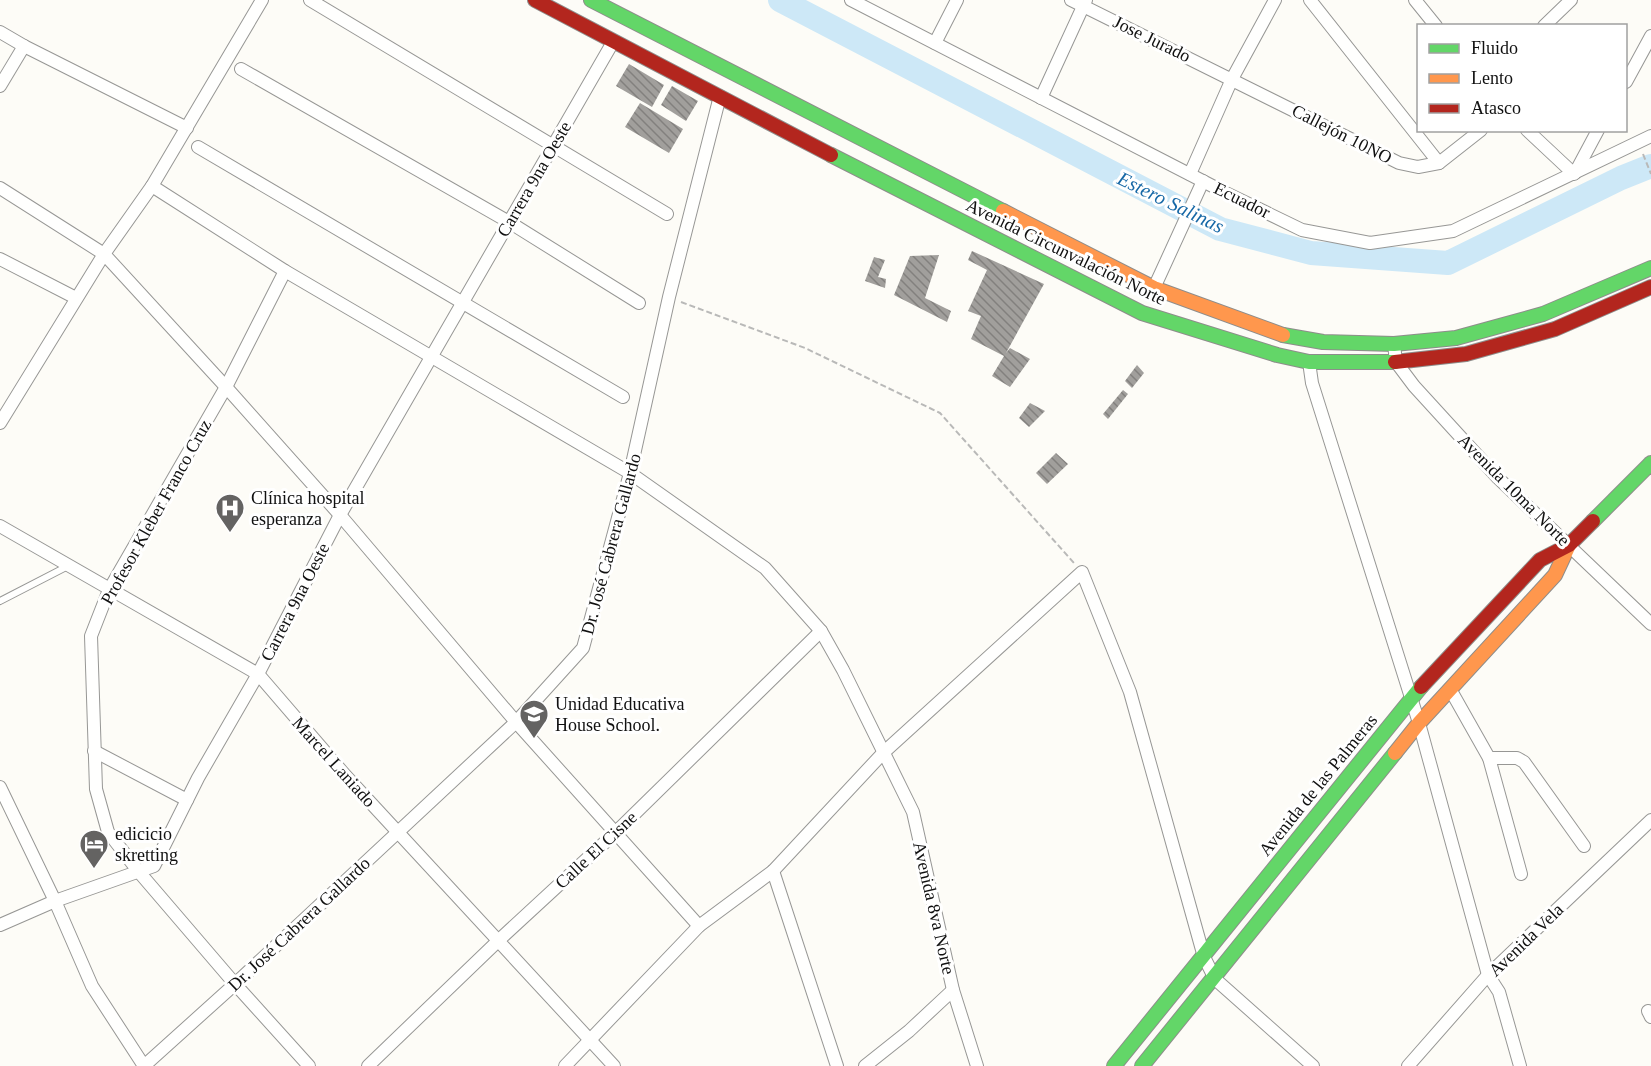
<svg xmlns="http://www.w3.org/2000/svg" width="1651" height="1066" viewBox="0 0 1651 1066" font-family="'Times New Roman',serif">
  <defs>
    <pattern id="building-back-hatch" width="6" height="6" patternUnits="userSpaceOnUse" patternTransform="scale(1.5)"><rect width="6" height="6" fill="#a19f9c"/><path d="M-1 5l2 2M0 0l6 6M5-1l2 2" fill="none" stroke="#82807e"/></pattern>
  </defs>
  <rect width="100%" height="100%" fill="#fdfcf7"/>
  <g fill="none" stroke-linecap="round" stroke-linejoin="round">
    <!-- river -->
    <polyline stroke="#cde8f7" stroke-width="24" points="780,0 1220,229 1311,253 1448,263 1621,178 1651,166"/>
  </g>
  <!-- building -->
  <g fill="url(#building-back-hatch)">
    <polygon points="629,64 664,85 652,107 616,86"/>
    <polygon points="672,86 698,101 686,121 661,105"/>
    <polygon points="640,103 683,129 669,153 625,127"/>
    <polygon points="972,251 1044,284 1006,353 1010,348 1030,359 1010,387 992,376 1004,356 971,339 981,316 968,311 987,270 968,260"/>
    <polygon points="939,255 925,298 951,311 947,322 894,295 910,256"/>
    <polygon points="874,257 885,260 878,277 886,279 885,288 865,281"/>
    <polygon points="1137,365 1144,373 1132,388 1125,381"/>
    <polygon points="1123,390 1128,394 1108,419 1103,414"/>
    <polygon points="1030,403 1045,411 1029,427 1019,418"/>
    <polygon points="1056,453 1068,464 1047,484 1036,473"/>
  </g>
  <g fill="none" stroke-linecap="round" stroke-linejoin="round">
    <!-- lane casing -->
    <g stroke="#979795" stroke-width="8">
      <polyline id="lane" points="0,601 68,566"/>
    </g>
    <!-- street casing -->
    <g stroke="#979795" stroke-width="14">
      <g id="street">
        <polyline points="310,0 667,214"/>
        <polyline points="851,0 1226,193 1302,230 1370,243 1453,231 1651,136"/>
        <polyline points="1071,0 1399,163 1418,167 1439,163 1481,130"/>
        <polyline points="1310,0 1439,163"/>
        <polyline points="1415,0 1436,26"/>
        <polyline points="1544,26 1571,0"/>
        <polyline points="0,32 24,46 187,128"/>
        <polyline points="935,43 957,0"/>
        <polyline points="241,69 509,222 639,303"/>
        <polyline points="1626,82 1651,36"/>
        <polyline points="0,86 24,46"/>
        <polyline points="1041,98 1086,0"/>
        <polyline points="1527,130 1574,174"/>
        <polyline points="198,147 623,397"/>
        <polyline points="1575,173 1598,130"/>
        <polyline points="1190,174 1232,79 1275,0"/>
        <polyline points="152,186 285,271 630,473 765,568 821,631 843,670 913,812 953,990 977,1066"/>
        <polyline points="0,188 104,254 226,387 340,515 516,722 699,926"/>
        <polyline points="0,259 76,298"/>
        <polyline points="285,271 226,387 109,590 91,636 96,789 108,832 139,872 235,984 309,1066"/>
        <polyline points="1154,288 1203,181"/>
        <polyline points="1394,344 1396,362 1414,386 1498,478 1651,624"/>
        <polyline points="1309,362 1312,383 1419,723 1488,975 1499,992 1520,1066"/>
        <polyline points="0,423 104,254 152,186 262,0"/>
        <polyline points="0,526 258,674 345,775 614,1066"/>
        <polyline points="1450,689 1489,758 1521,874"/>
        <polyline points="94,751 187,800"/>
        <polyline points="1489,758 1517,758 1524,762 1584,846"/>
        <polyline points="0,787 55,901 92,986 144,1066"/>
        <polyline points="773,871 837,1066"/>
        <polyline points="0,925 55,901 154,866 198,778 258,674 340,515 613,42"/>
        <polyline points="1648,1011 1651,1017"/>
        <polyline points="144,1066 235,984 516,722 583,648 630,473 669,297 720,96"/>
        <polyline points="368,1066 499,940 615,833 821,631"/>
        <polyline points="565,1066 699,926 773,871 883,753 1082,572 1130,692 1204,957 1215,979 1313,1066"/>
        <polyline points="865,1066 909,1031 953,990"/>
        <polyline points="1408,1066 1488,975 1651,820"/>
      </g>
    </g>
    <!-- fast casing -->
    <g stroke="#8e8d8b" stroke-width="16">
      <g id="fast">
        <polyline points="591,0 1003,211"/>
        <polyline points="831,155 1142,313 1277,355 1309,362 1395,362"/>
        <polyline points="1283,335 1323,342 1394,344 1456,338 1543,314 1651,268"/>
        <polyline points="1593,521 1651,463"/>
        <polyline points="1114,1066 1421,687"/>
        <polyline points="1142,1066 1395,753"/>
      </g>
    </g>
    <!-- slow casing -->
    <g stroke="#8e8d8b" stroke-width="16">
      <g id="slow">
        <polyline points="1003,211 1154,288 1283,335"/>
        <polyline points="1395,753 1419,723 1555,575 1569,545"/>
      </g>
    </g>
    <!-- jam casing -->
    <g stroke="#8e8d8b" stroke-width="16">
      <g id="jam">
        <polyline points="535,0 831,155"/>
        <polyline points="1395,362 1466,354 1555,329 1651,287"/>
        <polyline points="1421,687 1540,560 1569,545 1593,521"/>
      </g>
    </g>
    <!-- path -->
    <g stroke="#b9b9b8" stroke-width="2" stroke-dasharray="6 3" stroke-linecap="butt">
      <polyline points="1643,154 1651,174"/>
      <polyline points="681,302 805,348 940,413 1074,563"/>
    </g>
    <!-- lane -->
    <use href="#lane" stroke="#fffffe" stroke-width="6"/>
    <!-- street -->
    <use href="#street" stroke="#fffffe" stroke-width="12"/>
    <!-- fast -->
    <use href="#fast" stroke="#63d668" stroke-width="14"/>
    <!-- slow -->
    <use href="#slow" stroke="#ff974d" stroke-width="14"/>
    <!-- jam -->
    <use href="#jam" stroke="#b3261e" stroke-width="14"/>
  </g>
  <!-- icons -->
  <defs>
    <g id="hospital-pin" transform="scale(1.5)"><path d="M0 17L-7.5 6A9.5 9.5 0 1 1 7.5 6Z" fill="#646362" stroke="#fff"/><path d="M-5-5h3v3.5h4V-5h3V5h-3V1.5h-4V5h-3Z" fill="#fff"/></g>
    <g id="school-pin" transform="scale(1.5)"><path d="M0 17L-7.5 6A9.5 9.5 0 1 1 7.5 6Z" fill="#646362" stroke="#fff"/><path d="M0-5L7-2L0 1L-7-2ZM-4 1L0 2.5L4 1V4Q0 6-4 4Z" fill="#fff"/></g>
    <g id="hotel-pin" transform="scale(1.5)"><path d="M0 17L-7.5 6A9.5 9.5 0 1 1 7.5 6Z" fill="#646362" stroke="#fff"/><path d="M-6-4.5h1.5V1H6V5H4.5V3h-9V5H-6ZM-4 0a1.8 1.8 0 1 1 3.6 0ZM.5 0V-2.5h3Q6-2.5 6 0Z" fill="#fff"/></g>
  </defs>
  <g fill-rule="evenodd">
    <use href="#hospital-pin" x="230" y="508"/>
    <use href="#school-pin" x="534" y="714"/>
    <use href="#hotel-pin" x="94" y="844"/>
  </g>
  <g text-anchor="middle" dominant-baseline="central" stroke-width="6" stroke-linejoin="round" paint-order="stroke">
    <!-- street labels -->
    <g font-size="18" fill="#111" stroke="#fff">
      <text transform="translate(1152 39) rotate(26)">Jose Jurado</text>
      <text transform="translate(1342 134) rotate(27)">Callejón 10NO</text>
      <text transform="translate(534 179) rotate(-60)">Carrera 9na Oeste</text>
      <text transform="translate(1242 200) rotate(26)">Ecuador</text>
      <text transform="translate(1066 252) rotate(26)">Avenida Circunvalación Norte</text>
      <text transform="translate(1514 490) rotate(45)">Avenida 10ma Norte</text>
      <text transform="translate(156 512) rotate(-61)">Profesor Kleber Franco Cruz</text>
      <text transform="translate(611 544) rotate(-75)">Dr. José Cabrera Gallardo</text>
      <text transform="translate(295 602) rotate(-63)">Carrera 9na Oeste</text>
      <text transform="translate(334 762) rotate(48)">Marcel Laniado</text>
      <text transform="translate(1318 785) rotate(-51)">Avenida de las Palmeras</text>
      <text transform="translate(596 850) rotate(-43)">Calle El Cisne</text>
      <text transform="translate(934 908) rotate(77)">Avenida 8va Norte</text>
      <text transform="translate(299 924) rotate(-43)">Dr. José Cabrera Gallardo</text>
      <text transform="translate(1526 940) rotate(-44)">Avenida Vela</text>
    </g>
    <!-- poi labels -->
    <g font-size="18" fill="#111" stroke="#fff" text-anchor="start">
      <text x="251" y="498">Clínica hospital<tspan x="251" dy="21">esperanza</tspan></text>
      <text x="555" y="704">Unidad Educativa<tspan x="555" dy="21">House School.</tspan></text>
      <text x="115" y="834">edicicio<tspan x="115" dy="21">skretting</tspan></text>
    </g>
    <!-- water labels -->
    <g font-size="20" font-style="italic" fill="#1768a6" stroke="#fff">
      <text transform="translate(1171 202) rotate(26)">Estero Salinas</text>
    </g>
  </g>
  <!-- legend -->
  <rect x="1417" y="24" width="210" height="108" fill="#ffffff" stroke="#a0a0a0" stroke-width="1.5"/>
  <rect x="1429" y="44" width="30" height="9" fill="#63d668" stroke="#a0a0a0" stroke-width="1.5"/>
  <text x="1471" y="54" font-size="18" fill="#111111">Fluido</text>
  <rect x="1429" y="74" width="30" height="9" fill="#ff974d" stroke="#a0a0a0" stroke-width="1.5"/>
  <text x="1471" y="84" font-size="18" fill="#111111">Lento</text>
  <rect x="1429" y="104" width="30" height="9" fill="#b3261e" stroke="#a0a0a0" stroke-width="1.5"/>
  <text x="1471" y="114" font-size="18" fill="#111111">Atasco</text>
</svg>
